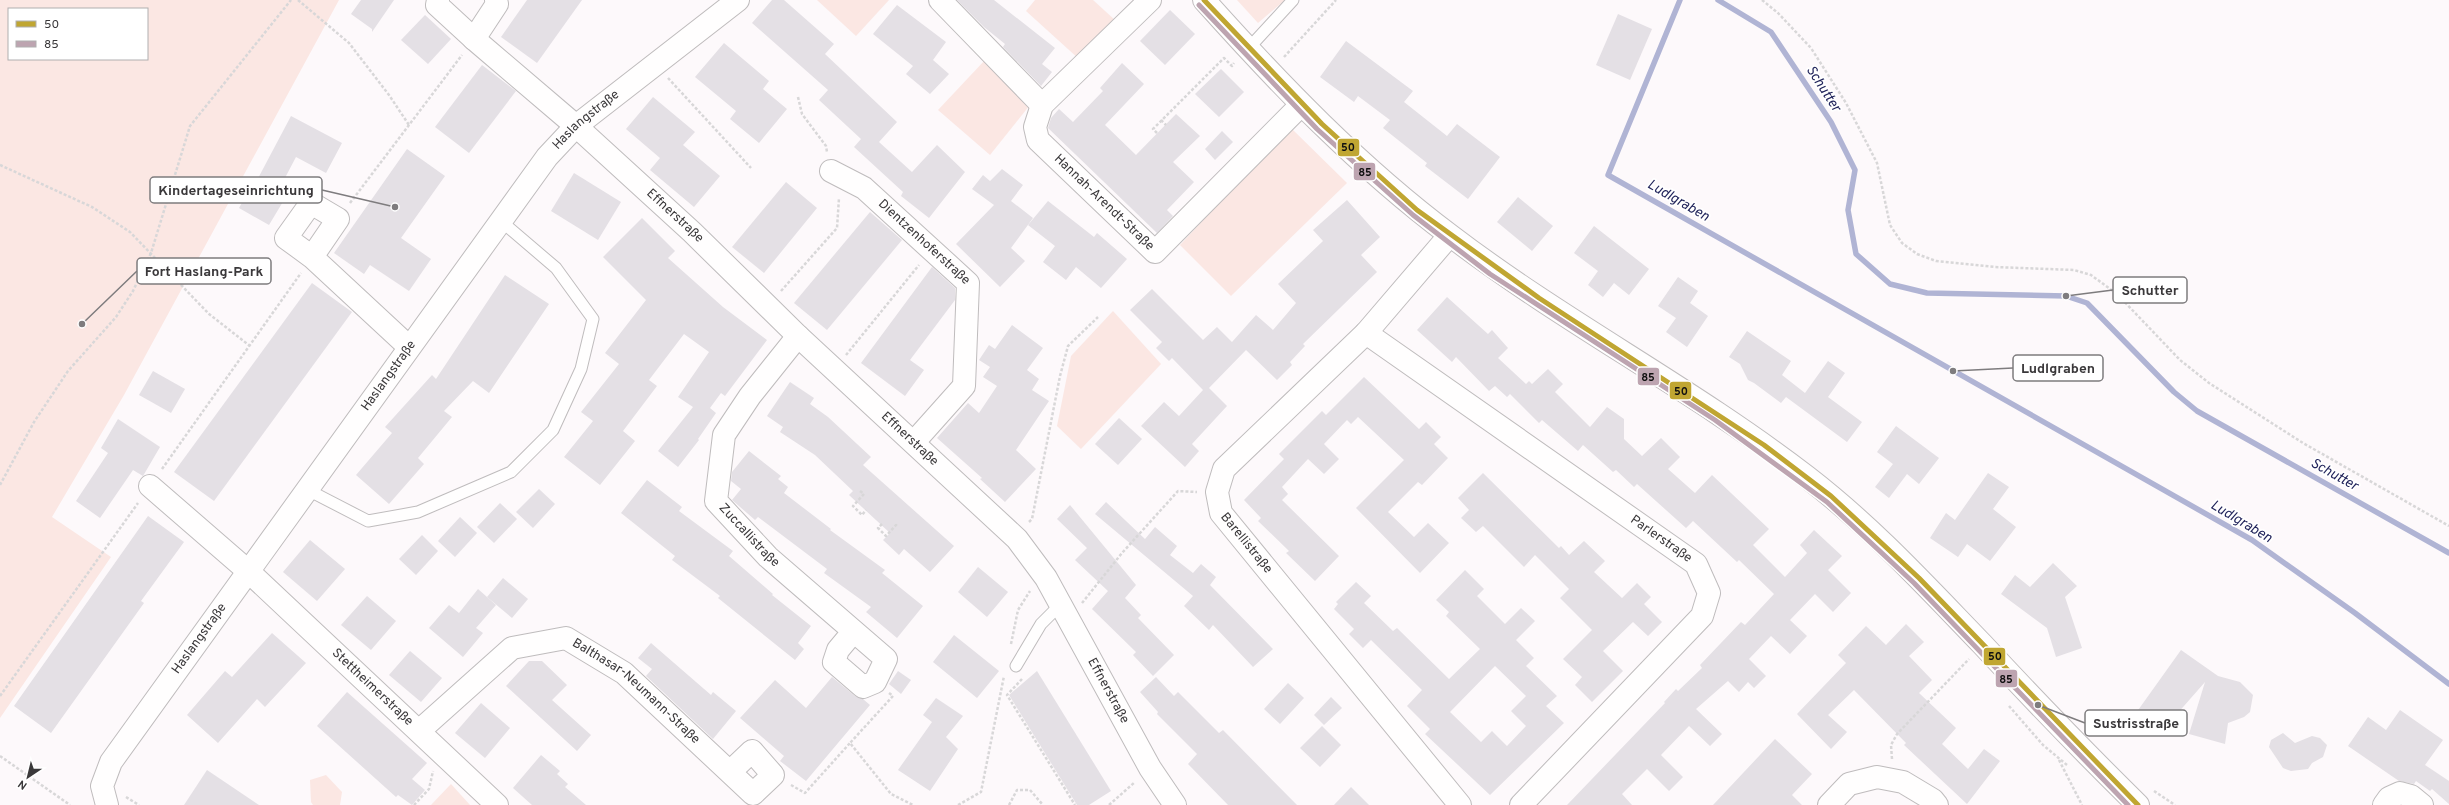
<svg xmlns="http://www.w3.org/2000/svg" width="2449" height="805" viewBox="0 0 2449 805" font-family="Overpass,sans-serif">
  <rect width="100%" height="100%" fill="#fdf9fb"/>
  <!-- green -->
  <g fill="#fbe7e3" fill-rule="evenodd">
    <path d="M 0,0 L 339,0 L 124,395 L 52,517 L 111,557 L 0,718 ZM 9,9 L 147,9 L 147,59 L 9,59 Z"/>
    <polygon points="817,0 889,0 856,36"/>
    <polygon points="1035,0 1093,0 1116,21 1079,59 1026,11"/>
    <polygon points="1237,0 1285,0 1258,23"/>
    <polygon points="985,60 1030,105 990,155 938,110"/>
    <polygon points="1290,127 1347,183 1231,296 1180,245"/>
    <polygon points="1113,311 1161,364 1081,449 1057,426 1071,356"/>
    <polygon points="326,775 342,792 340,805 313,805 311,802 310,780"/>
    <polygon points="451,784 470,805 431,805"/>
  </g>
  <g fill="none" stroke-linecap="round" stroke-linejoin="round">
    <!-- stream -->
    <g stroke="#b0b4d4" stroke-width="5.5">
      <polyline points="1680,0 1608,175 2252,540 2355,613 2449,684"/>
      <polyline points="1718,0 1771,32 1831,122 1855,170 1848,210 1856,254 1890,284 1927,293 2066,296 2087,303 2174,392 2197,411 2449,553"/>
    </g>
  </g>
  <!-- building -->
  <g fill="#e4e0e5" fill-rule="evenodd">
    <polygon points="361,0 394,0 372,32 372,29 351,14"/>
    <polygon points="527,0 582,0 537,63 501,37"/>
    <polygon points="772,0 784,0 834,44 825,54 897,122 879,142 912,172 937,145 965,172 929,218 901,196 903,192 854,147 861,139 819,100 828,90 752,23"/>
    <polygon points="957,0 994,0 1055,48 1042,64 1052,72 1041,86 1003,47 1005,44 984,27"/>
    <polygon points="897,5 946,42 933,60 949,74 930,94 906,74 913,66 873,34"/>
    <polygon points="1170,10 1195,34 1165,65 1140,41"/>
    <polygon points="1618,14 1652,29 1630,80 1596,65"/>
    <polygon points="425,15 451,39 428,64 401,40"/>
    <polygon points="1346,41 1413,91 1404,102 1447,136 1457,124 1500,157 1468,199 1425,166 1427,163 1383,128 1390,120 1358,96 1354,102 1320,77"/>
    <polygon points="724,43 769,81 763,89 787,109 759,143 730,119 736,111 695,77"/>
    <polygon points="1122,63 1144,84 1105,125 1136,155 1176,114 1200,136 1173,162 1194,182 1167,210 1173,216 1157,233 1048,128 1051,118 1059,109 1073,122 1103,91 1100,88"/>
    <polygon points="482,65 516,91 469,153 435,127"/>
    <polygon points="1221,69 1244,92 1219,117 1195,94"/>
    <polygon points="653,97 695,132 683,145 720,176 694,207 650,170 660,158 626,129"/>
    <polygon points="291,116 342,143 326,173 296,157 276,195 284,200 269,225 239,208 253,183 255,184"/>
    <polygon points="1222,131 1233,142 1215,160 1205,149"/>
    <polygon points="407,149 445,176 401,238 431,259 409,291 370,265 364,274 334,253"/>
    <polygon points="1002,169 1023,185 1011,201 1033,218 1011,248 1025,261 1000,287 956,244 994,205 972,189 983,175 990,181"/>
    <polygon points="574,173 621,202 598,240 551,211"/>
    <polygon points="786,182 817,208 764,273 732,247"/>
    <polygon points="1518,197 1553,226 1532,251 1497,222"/>
    <polygon points="1347,200 1380,237 1361,255 1377,272 1303,344 1305,346 1290,362 1292,365 1277,380 1246,350 1209,388 1227,406 1192,444 1199,451 1185,467 1141,426 1164,402 1179,416 1203,390 1172,358 1169,361 1156,348 1162,342 1130,310 1152,289 1203,340 1217,327 1232,342 1256,315 1273,330 1296,303 1278,284 1323,241 1313,230"/>
    <polygon points="1048,201 1094,237 1097,233 1127,259 1101,288 1076,267 1066,280 1043,262 1055,246 1028,225"/>
    <polygon points="870,212 902,240 827,330 794,303"/>
    <polygon points="642,218 675,251 668,258 723,307 767,340 725,396 721,393 710,408 716,413 698,439 699,440 678,467 658,451 693,407 678,397 709,352 684,334 649,380 657,386 623,431 635,441 600,485 564,457 593,421 581,412 619,364 605,353 646,300 603,257"/>
    <polygon points="1594,226 1649,269 1629,295 1614,283 1603,297 1588,285 1598,271 1574,253"/>
    <polygon points="932,267 955,288 955,300 910,360 924,370 905,396 861,363"/>
    <polygon points="505,275 549,304 489,393 473,381 444,411 452,417 418,458 424,464 389,504 356,475 392,433 385,427 432,375 436,379"/>
    <polygon points="1678,277 1698,291 1690,303 1708,316 1687,347 1666,332 1676,318 1658,306"/>
    <polygon points="312,283 352,312 214,501 174,472"/>
    <polygon points="1447,297 1488,334 1492,330 1508,348 1498,358 1526,384 1529,381 1532,384 1548,369 1563,384 1555,392 1590,427 1607,407 1624,419 1624,439 1642,456 1661,438 1680,457 1668,469 1695,493 1712,475 1769,529 1753,545 1785,577 1807,553 1800,545 1814,530 1842,556 1828,570 1851,593 1833,612 1815,594 1790,620 1807,636 1790,654 1771,636 1749,659 1766,676 1754,688 1748,682 1739,692 1728,681 1696,709 1722,734 1710,746 1689,726 1661,755 1683,777 1669,791 1647,769 1622,794 1632,805 1567,805 1665,703 1664,702 1676,689 1678,691 1702,668 1700,665 1741,622 1745,625 1774,594 1739,560 1737,562 1693,521 1686,528 1637,484 1634,487 1616,470 1613,472 1583,445 1578,451 1542,420 1539,423 1510,394 1507,397 1495,386 1489,391 1456,357 1452,362 1417,330"/>
    <polygon points="1012,325 1043,348 1027,370 1039,379 1032,390 1049,401 1016,450 1036,469 1005,502 980,479 982,478 937,438 968,403 979,413 997,386 983,377 990,367 979,360 989,345 995,349"/>
    <polygon points="1747,331 1791,361 1782,375 1805,393 1828,361 1845,373 1828,397 1862,422 1847,442 1786,397 1781,403 1754,383 1748,380 1740,364 1729,357"/>
    <polygon points="153,371 185,389 171,413 139,395"/>
    <polygon points="1364,377 1419,429 1426,422 1441,437 1434,444 1448,458 1422,485 1418,482 1388,512 1414,537 1428,523 1449,543 1420,573 1356,508 1404,460 1358,417 1351,424 1347,420 1324,444 1339,459 1324,474 1308,459 1282,487 1288,494 1282,500 1339,556 1315,581 1286,553 1289,551 1258,521 1261,518 1244,500 1284,459 1279,454 1322,411 1326,415"/>
    <polygon points="790,382 814,398 810,404 828,417 871,457 863,465 954,546 930,572 904,549 899,555 883,540 890,533 849,495 853,491 815,455 780,432 783,427 767,416"/>
    <polygon points="1119,418 1142,439 1118,465 1095,444"/>
    <polygon points="118,419 160,447 143,476 133,470 100,518 76,501 108,453 101,448"/>
    <polygon points="1896,426 1939,458 1919,484 1907,474 1889,498 1875,487 1893,464 1877,452"/>
    <polygon points="749,451 781,476 778,479 788,487 784,493 831,529 830,530 885,570 882,573 923,606 897,638 866,612 871,607 824,573 827,569 758,517 755,520 732,500 741,489 731,481 732,472"/>
    <polygon points="1483,473 1559,548 1561,546 1569,555 1584,541 1605,561 1594,572 1622,598 1637,583 1651,597 1644,604 1662,622 1648,636 1633,622 1603,651 1623,671 1592,702 1575,685 1582,677 1563,659 1592,630 1560,598 1569,589 1535,555 1524,567 1483,526 1476,532 1461,518 1469,510 1458,498"/>
    <polygon points="1988,473 2009,487 1993,509 2016,527 1990,561 1967,544 1958,557 1930,538 1946,513 1955,520"/>
    <polygon points="647,480 682,507 679,511 733,551 729,556 773,594 772,595 811,626 798,643 804,649 795,660 718,598 720,596 672,560 675,556 621,513"/>
    <polygon points="539,489 555,504 533,528 516,512"/>
    <polygon points="1106,502 1145,539 1155,527 1177,546 1170,555 1193,573 1201,564 1216,577 1210,585 1273,649 1253,667 1213,625 1209,630 1184,606 1193,596 1095,514"/>
    <polygon points="500,503 517,519 494,543 477,527"/>
    <polygon points="1070,505 1136,585 1125,598 1141,615 1138,618 1174,655 1153,676 1133,655 1136,652 1092,609 1108,591 1075,560 1087,548 1057,519"/>
    <polygon points="148,516 184,542 141,601 144,603 51,733 14,706"/>
    <polygon points="460,517 477,533 455,557 438,541"/>
    <polygon points="422,535 438,551 416,575 399,559"/>
    <polygon points="310,540 345,569 317,601 283,572"/>
    <polygon points="2053,563 2077,586 2065,597 2082,648 2056,657 2047,628 2001,594 2015,575 2030,587"/>
    <polygon points="978,567 1008,592 987,617 958,592"/>
    <path d="M 1465,570 L 1484,589 L 1477,596 L 1505,624 L 1521,608 L 1535,621 L 1516,640 L 1534,658 L 1526,666 L 1557,696 L 1546,706 L 1564,723 L 1490,795 L 1425,734 L 1430,729 L 1407,706 L 1422,690 L 1371,640 L 1363,648 L 1349,634 L 1354,629 L 1334,609 L 1338,604 L 1336,602 L 1356,582 L 1371,596 L 1364,603 L 1393,631 L 1397,628 L 1449,679 L 1480,649 L 1446,616 L 1449,612 L 1436,600 ZM 1495,666 L 1526,696 L 1511,711 L 1526,726 L 1507,746 L 1492,731 L 1481,742 L 1450,712 Z"/>
    <polygon points="503,578 528,599 512,618 487,597"/>
    <polygon points="478,589 496,605 476,628 483,633 463,657 429,628 449,605 459,613"/>
    <polygon points="367,596 396,621 371,650 341,625"/>
    <polygon points="1906,624 1924,642 1909,656 1932,680 1919,693 1956,728 1942,744 1968,769 1984,749 2000,761 1967,804 1904,745 1906,743 1854,690 1828,715 1847,732 1831,749 1797,714 1846,663 1838,655 1866,626 1886,645"/>
    <polygon points="272,633 306,663 265,707 257,699 218,743 187,715 225,671 232,677"/>
    <polygon points="954,635 999,671 977,698 933,662"/>
    <polygon points="651,643 711,695 713,692 736,711 713,739 646,676 652,669 638,658"/>
    <polygon points="2181,650 2218,676 2240,682 2253,695 2250,712 2244,717 2228,723 2225,744 2189,734 2205,682 2162,731 2136,713"/>
    <polygon points="410,651 442,678 421,702 389,675"/>
    <polygon points="529,661 542,661 567,685 552,700 591,735 577,751 506,686"/>
    <polygon points="898,671 911,680 901,694 889,684"/>
    <polygon points="1037,671 1111,791 1089,805 1077,805 1009,695"/>
    <polygon points="832,677 855,696 863,699 870,705 806,781 780,761 784,756 740,718 775,680 806,708"/>
    <polygon points="1156,677 1174,696 1178,692 1219,733 1223,730 1297,805 1228,805 1188,764 1197,754 1157,714 1158,712 1140,692"/>
    <polygon points="1288,683 1304,698 1280,724 1264,709"/>
    <polygon points="347,692 427,763 412,779 425,790 412,805 398,795 396,797 317,726"/>
    <polygon points="1331,697 1342,708 1324,725 1314,715"/>
    <polygon points="936,698 963,716 946,737 958,749 930,791 898,770 932,722 923,715"/>
    <polygon points="481,703 510,728 485,758 455,733"/>
    <polygon points="2400,710 2443,740 2425,765 2449,781 2449,804 2432,789 2430,791 2416,781 2414,784 2399,781 2348,746 2368,717 2386,730"/>
    <polygon points="1322,726 1341,745 1320,767 1300,748"/>
    <polygon points="2283,733 2295,743 2312,736 2320,738 2327,745 2323,757 2312,763 2308,769 2291,771 2283,768 2269,747 2271,740"/>
    <polygon points="1775,739 1812,774 1792,795 1802,805 1713,805"/>
    <polygon points="541,755 560,771 557,774 568,784 565,787 586,805 532,805 513,788"/>
    <polygon points="207,770 259,805 184,805"/>
    <polygon points="1351,787 1369,805 1334,805"/>
  </g>
  <g fill="none" stroke-linecap="round" stroke-linejoin="round">
    <!-- service casing -->
    <g stroke="#bfbcbd" stroke-width="13">
      <g id="service">
        <polyline points="1248,49 1293,0"/>
        <polyline points="306,489 368,521 418,512 511,472 553,430 581,369 593,319 556,268 501,221"/>
        <polyline points="1016,666 1041,624 1060,605"/>
      </g>
    </g>
    <!-- minor casing -->
    <g stroke="#bfbcbd" stroke-width="24">
      <g id="minor">
        <path id="s1" d="M 438,0 L 437,5 L 474,39 L 576,126 L 692,232 L 798,336 L 1017,539 L 1046,578 L 1150,768 L 1175,805"/>
        <polyline points="940,0 1042,105"/>
        <path id="s2" d="M 1150,0 L 1042,105 L 1035,127 L 1038,140 L 1155,252 L 1301,105"/>
        <polyline points="474,39 497,4 496,0"/>
        <path id="s3" d="M 831,171 L 864,188 L 968,283 L 964,386 L 914,442"/>
        <path id="s4" d="M 1449,236 L 1366,333 L 1224,469 L 1217,492 L 1221,513 L 1460,805"/>
        <polyline points="312,257 338,219 311,203 286,238 312,257 409,347"/>
        <path id="s5" d="M 1366,333 L 1696,564 L 1709,593 L 1702,616 L 1521,805"/>
        <path id="s6" d="M 798,336 L 750,396 L 724,435 L 716,501 L 768,557 L 886,659 L 875,682 L 863,687 L 834,662 L 838,650 L 853,632"/>
        <path id="s7" d="M 150,486 L 248,571 L 497,805"/>
        <path id="s8" d="M 419,731 L 512,648 L 566,638 L 624,673 L 753,794 L 773,775 L 752,751 L 731,771"/>
        <path id="s9" d="M 107,805 L 102,786 L 111,762 L 547,157 L 576,126 L 738,0"/>
        <polyline points="1829,805 1849,784 1877,777 1903,782 1933,800 1937,805"/>
        <polyline points="2384,805 2389,798 2400,793 2411,796 2422,805"/>
      </g>
    </g>
    <!-- tertiary casing -->
    <g stroke="#bfbcbd" stroke-width="24">
      <path id="tertiary" d="M 1204,0 C 1280,85 1359,167 1451,236 C 1565,323 1693,389 1807,477 C 1873,528 1924,584 1982,644 C 2033,699 2085,753 2138,805"/>
    </g>
    <!-- path -->
    <g stroke="#d8d7d8" stroke-width="2.5" stroke-dasharray="3 2" stroke-linecap="butt">
      <polyline points="298,0 349,43 389,95 409,125"/>
      <polyline points="1762,0 1778,13 1811,48 1846,103 1877,163 1890,225 1902,243 1917,254 1936,261 1995,267 2074,270 2091,275 2117,294 2180,360 2209,383 2303,443 2449,526"/>
      <polyline points="1284,57 1336,0"/>
      <polyline points="668,78 751,168"/>
      <polyline points="798,97 802,114 826,146 827,152"/>
      <polyline points="1161,120 1166,125"/>
      <polyline points="1157,133 1153,129 1224,58 1232,66 1234,63"/>
      <polyline points="0,165 92,207 130,232 209,314 250,346"/>
      <polyline points="350,203 462,55"/>
      <polyline points="781,291 837,228 839,198"/>
      <polyline points="846,355 919,265"/>
      <polyline points="162,469 301,273"/>
      <polyline points="0,485 34,422 68,371 116,317 133,291 151,253 190,126 291,0"/>
      <polyline points="860,491 864,494 853,506 862,515 866,510"/>
      <polyline points="1029,522 1032,519 1060,376 1068,346 1098,317"/>
      <polyline points="882,524 878,528 886,536 896,525 898,527"/>
      <polyline points="1082,603 1122,553 1178,491 1197,492"/>
      <polyline points="1011,644 1018,610 1030,591"/>
      <polyline points="1022,679 1007,695 1075,805"/>
      <polyline points="889,693 893,696 850,743 891,794 913,805"/>
      <polyline points="0,696 138,503"/>
      <polyline points="2009,706 2043,745 2067,765"/>
      <polyline points="0,756 70,805"/>
      <polyline points="1892,759 1891,745 1897,734 1969,659"/>
      <polyline points="2059,760 2082,805"/>
      <polyline points="791,785 805,793 850,743"/>
      <polyline points="2154,791 2175,805"/>
      <polyline points="126,797 139,805"/>
      <polyline points="414,805 429,789 433,771"/>
      <polyline points="958,805 981,792 1004,676"/>
      <polyline points="1009,805 1017,790 1030,790 1043,805"/>
      <polyline points="1109,805 1135,782"/>
    </g>
    <!-- service -->
    <use href="#service" stroke="#fffefe" stroke-width="11"/>
    <!-- minor -->
    <use href="#minor" stroke="#fffefe" stroke-width="22"/>
    <!-- tertiary -->
    <use href="#tertiary" stroke="#fffefe" stroke-width="22"/>
    <!-- bus-1 casing -->
    <g stroke="#fff" stroke-width="8">
      <polyline id="bus-1" points="1204,0 1322,124 1417,210 1539,298 1764,445 1831,496 1919,578 2138,805"/>
    </g>
    <!-- bus-2 casing -->
    <g stroke="#fff" stroke-width="8">
      <polyline id="bus-2" points="1199,5 1317,129 1413,215 1490,274 1715,420 1827,502 1914,583 2128,805"/>
    </g>
    <!-- bus-1 -->
    <use href="#bus-1" stroke="#c0a632" stroke-width="5"/>
    <!-- bus-2 -->
    <use href="#bus-2" stroke="#bda4b0" stroke-width="5"/>
  </g>
  <g text-anchor="middle" dominant-baseline="central" stroke-width="3.5" stroke-linejoin="round" paint-order="stroke">
    <!-- street labels -->
    <g font-size="13" fill="#3a383a" stroke="#fff">
      <text stroke="none"><textPath href="#s9" startOffset="845">Haslangstraße</textPath></text>
      <text stroke="none"><textPath href="#s2" startOffset="278">Hannah-Arendt-Straße</textPath></text>
      <text stroke="none"><textPath href="#s1" startOffset="323">Effnerstraße</textPath></text>
      <text stroke="none"><textPath href="#s3" startOffset="118">Dientzenhoferstraße</textPath></text>
      <text stroke="none"><textPath href="#s9" startOffset="521">Haslangstraße</textPath></text>
      <text stroke="none"><textPath href="#s1" startOffset="647">Effnerstraße</textPath></text>
      <text stroke="none"><textPath href="#s6" startOffset="238">Zuccallistraße</textPath></text>
      <text stroke="none"><textPath href="#s5" startOffset="360">Parlerstraße</textPath></text>
      <text stroke="none"><textPath href="#s4" startOffset="409">Barellistraße</textPath></text>
      <text stroke="none"><textPath href="#s9" startOffset="197">Haslangstraße</textPath></text>
      <text stroke="none"><textPath href="#s7" startOffset="300">Stettheimerstraße</textPath></text>
      <text stroke="none"><textPath href="#s1" startOffset="971">Effnerstraße</textPath></text>
      <text stroke="none"><textPath href="#s8" startOffset="268">Balthasar-Neumann-Straße</textPath></text>
    </g>
    <!-- water labels -->
    <g font-size="14" font-style="italic" fill="#21245b" stroke="#fff">
      <text transform="translate(1823 89) rotate(57)">Schutter</text>
      <text transform="translate(1678 201) rotate(30)">Ludlgraben</text>
      <text transform="translate(2334 475) rotate(29)">Schutter</text>
      <text transform="translate(2241 522) rotate(31)">Ludlgraben</text>
    </g>
  </g>
  <!-- callouts -->
  <path fill="none" stroke="#7e7c7e" stroke-width="1.5" d="M395 207L322 190M82 324L137 271M2066 296L2113 290M1953 371L2013 368M2038 705L2085 723"/>
  <g fill="#7e7c7e" stroke="#fff" stroke-width="1.5">
    <circle cx="395" cy="207" r="4"/>
    <circle cx="82" cy="324" r="4"/>
    <circle cx="2066" cy="296" r="4"/>
    <circle cx="1953" cy="371" r="4"/>
    <circle cx="2038" cy="705" r="4"/>
  </g>
  <g fill="#fff" stroke="#7e7c7e" stroke-width="1.5">
    <rect x="150" y="177" width="172" height="26" rx="4"/>
    <rect x="137" y="258" width="134" height="26" rx="4"/>
    <rect x="2113" y="277" width="74" height="26" rx="4"/>
    <rect x="2013" y="355" width="90" height="26" rx="4"/>
    <rect x="2085" y="710" width="102" height="26" rx="4"/>
  </g>
  <g font-size="14" text-anchor="middle" font-weight="bold" fill="#3a383a">
    <text x="236" y="195">Kindertageseinrichtung</text>
    <text x="204" y="276">Fort Haslang-Park</text>
    <text x="2150" y="295">Schutter</text>
    <text x="2058" y="373">Ludlgraben</text>
    <text x="2136" y="728">Sustrisstraße</text>
  </g>
  <g stroke="#fff" stroke-width="1.5">
    <rect x="1337" y="138" width="23" height="19" rx="4" fill="#c0a632"/>
    <rect x="1353" y="162" width="23" height="19" rx="4" fill="#bda4b0"/>
    <rect x="1637" y="367" width="23" height="19" rx="4" fill="#bda4b0"/>
    <rect x="1669" y="381" width="23" height="19" rx="4" fill="#c0a632"/>
    <rect x="1983" y="647" width="23" height="19" rx="4" fill="#c0a632"/>
    <rect x="1995" y="669" width="23" height="19" rx="4" fill="#bda4b0"/>
  </g>
  <g font-size="11" text-anchor="middle" font-weight="bold" fill="#111">
    <text x="1348" y="151">50</text>
    <text x="1365" y="176">85</text>
    <text x="1648" y="381">85</text>
    <text x="1681" y="395">50</text>
    <text x="1995" y="660">50</text>
    <text x="2006" y="683">85</text>
  </g>
  <!-- legend -->
  <rect x="8" y="8" width="140" height="52" fill="#ffffff" stroke="#b0afb0"/>
  <rect x="16" y="21" width="20" height="6" fill="#c0a632" stroke="#b0afb0"/>
  <text x="44" y="28" font-size="12" fill="#3a383a">50</text>
  <rect x="16" y="41" width="20" height="6" fill="#bda4b0" stroke="#b0afb0"/>
  <text x="44" y="48" font-size="12" fill="#3a383a">85</text>
  <!-- north arrow -->
  <g transform="translate(28 777) rotate(215)" stroke="#ffffff" stroke-width="3" paint-order="stroke">
  <path d="M0-3L7 15L0 10L-7 15Z" fill="#3a383a"/>
  <text y="-6" font-size="11" font-weight="bold" text-anchor="middle" fill="#3a383a">N</text>
  </g>
</svg>
